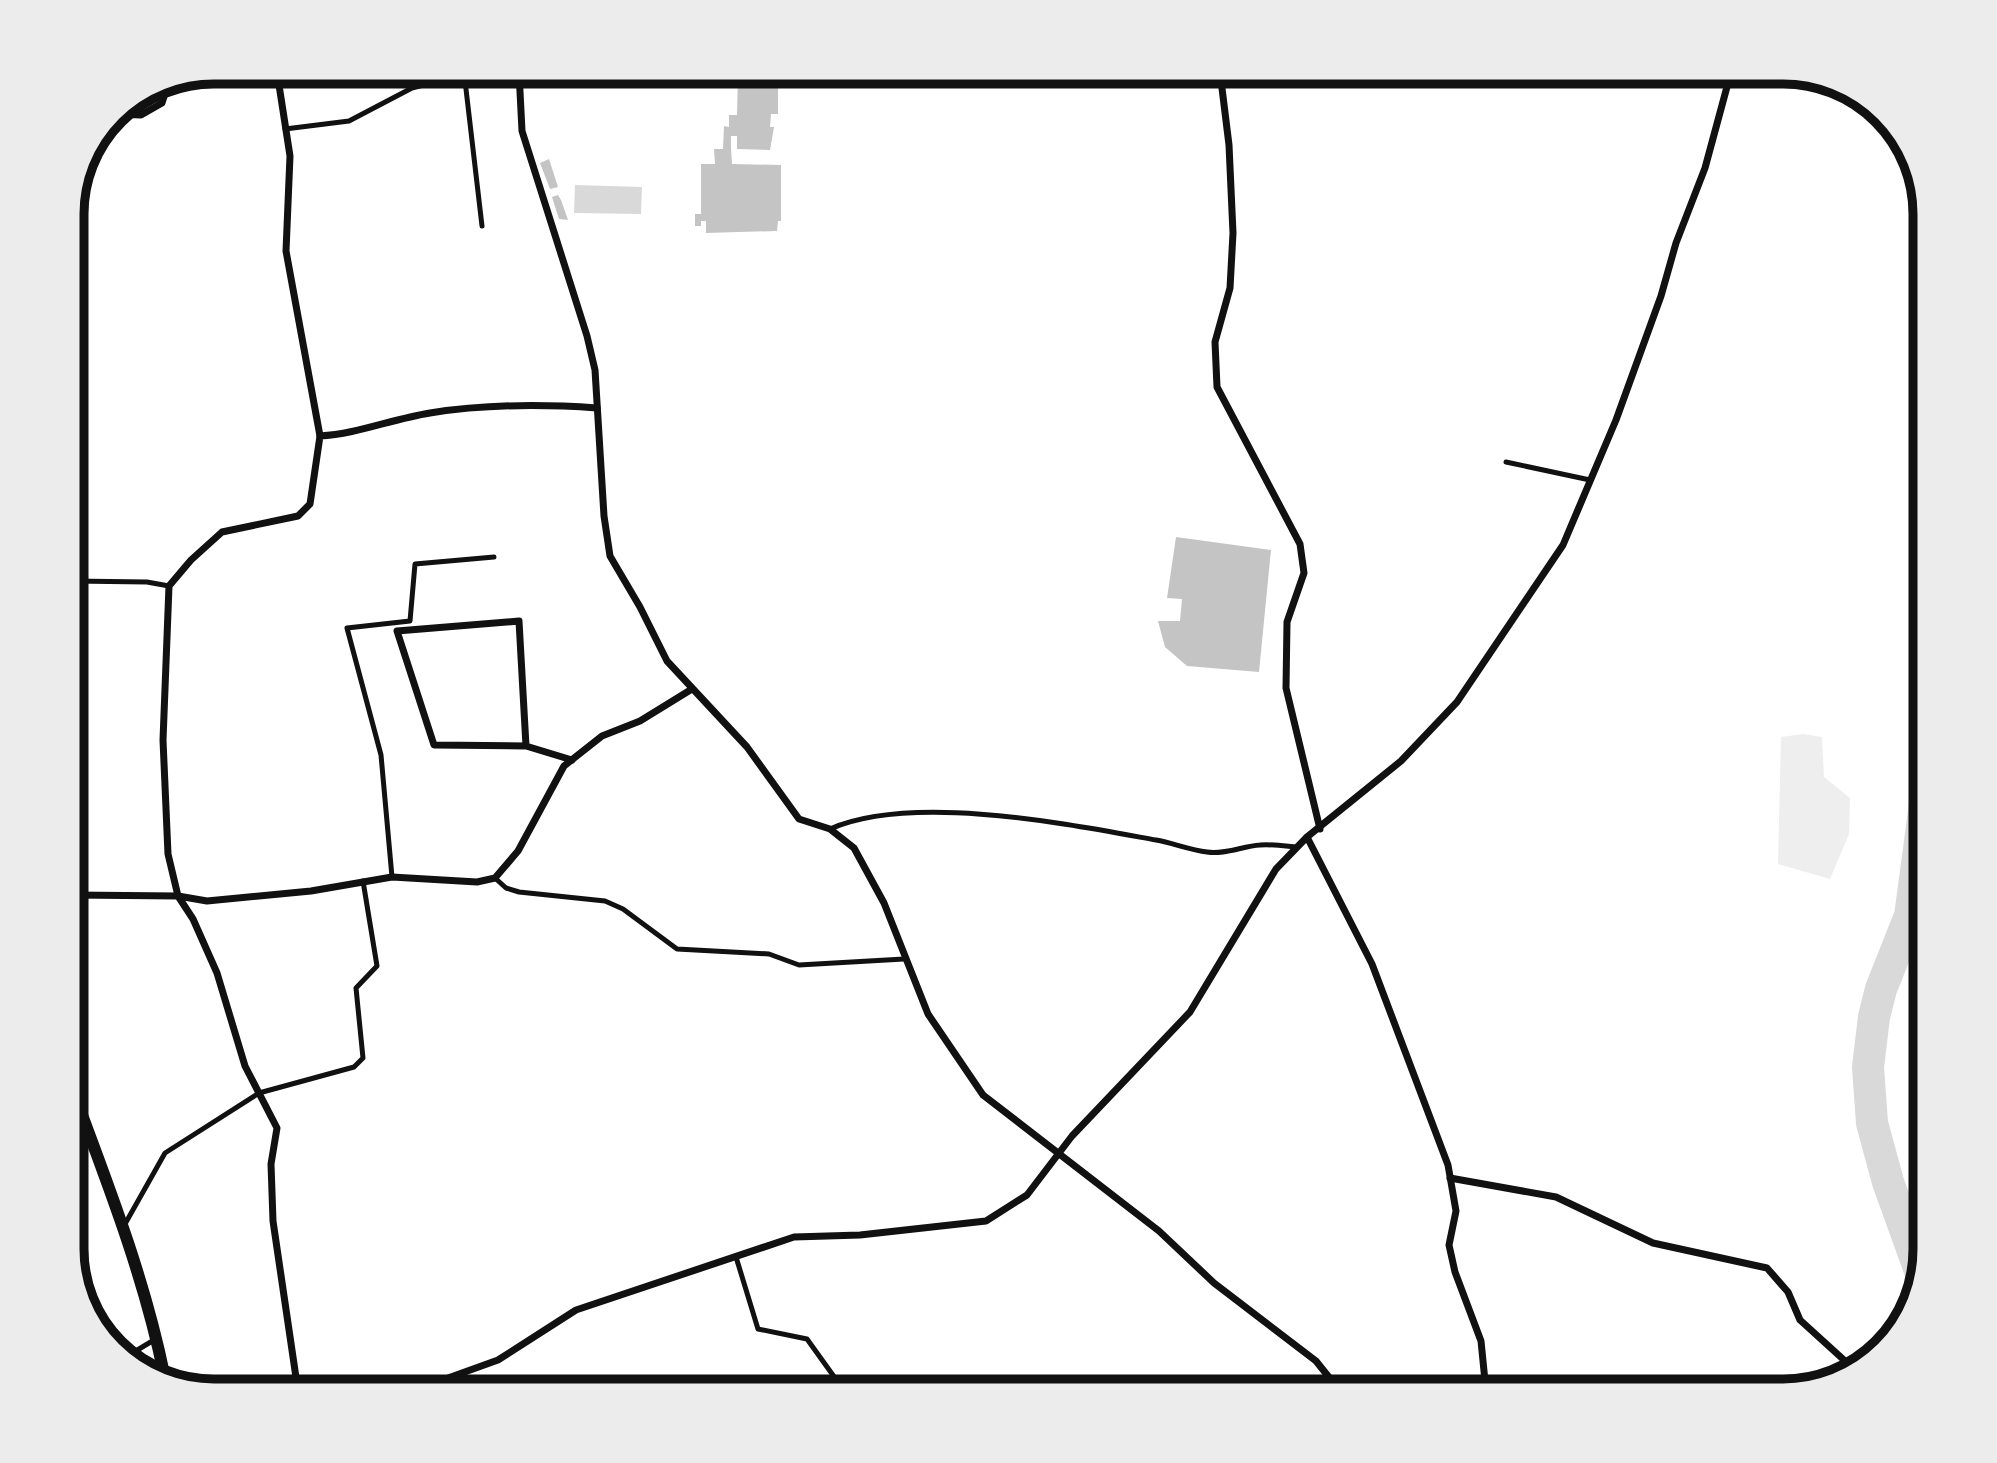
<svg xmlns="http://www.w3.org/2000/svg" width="1997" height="1463" viewBox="0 0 1997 1463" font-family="'DM Sans',sans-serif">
  <rect width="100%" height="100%" fill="#fff"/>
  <!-- green -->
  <polygon fill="#eee" points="1803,734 1822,737 1824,777 1850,798 1849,834 1830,879 1778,864 1781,737"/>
  <!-- water -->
  <polygon fill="#d9d9d9" points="575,185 642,187 641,214 574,213"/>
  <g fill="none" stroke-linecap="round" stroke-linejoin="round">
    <!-- river -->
    <polyline stroke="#d9d9d9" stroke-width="32" points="1919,1268 1888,1182 1872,1123 1868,1067 1874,1017 1881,989 1910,916 1925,804"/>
  </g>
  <!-- building -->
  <g fill="#c4c4c4">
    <polygon points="738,72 771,72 770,84 778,84 778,114 771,114 770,127 774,127 770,150 737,149 737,136 731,136 731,148 732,164 781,165 781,221 778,221 777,231 706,233 706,221 701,221 701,226 695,226 695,214 701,214 701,164 715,164 714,149 723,149 724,126 729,127 729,115 737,115"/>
    <polygon points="549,159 558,187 550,189 540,163"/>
    <polygon points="558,195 561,200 568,220 559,219 552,197"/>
    <polygon points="1176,537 1271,550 1259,672 1187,666 1165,647 1158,621 1180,621 1182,599 1167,598"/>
  </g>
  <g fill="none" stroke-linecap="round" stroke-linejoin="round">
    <!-- service -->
    <g stroke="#111" stroke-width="5">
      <polyline points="464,72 482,226"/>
      <polyline points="285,129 349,121 412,88 465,74"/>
      <polyline points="1506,462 1590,480"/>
      <polyline points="72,581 147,582 169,586"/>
      <path d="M 830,829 C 912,793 1067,824 1156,840 C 1173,843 1190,850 1207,852 C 1224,855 1243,846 1260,845 C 1272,844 1285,846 1297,847"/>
      <polyline points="392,877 381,755 347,628 410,621 415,564 494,557"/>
      <polyline points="495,878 506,888 519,892 605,901 623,909 677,949 769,954 799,965 904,959"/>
      <polyline points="125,1224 165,1153 259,1093 354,1067 363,1058 356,988 377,966 363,881"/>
      <polyline points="736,1257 758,1329 807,1339 835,1378 839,1391"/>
      <polyline points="124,1358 154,1340"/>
    </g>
    <!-- minor -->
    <g stroke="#111" stroke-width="7">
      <polyline points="277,72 290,156 286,251 320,436"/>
      <polyline points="519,72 522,131 587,336 595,370 604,516 610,556 640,607 667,661 747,747 799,819 830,829 854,848 884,903 928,1014 983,1095 1159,1231 1214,1283 1316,1361 1340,1391"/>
      <polyline points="1220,72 1229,145 1233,233 1230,288 1215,342 1217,387 1300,544 1304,573 1287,622 1286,688 1320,829"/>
      <polyline points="114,114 141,115 162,103 169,81"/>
      <polyline points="526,746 519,621 397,631 434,745 526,746 572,760"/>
      <polyline points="1307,837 1372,964 1448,1165 1456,1211 1449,1245 1455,1272 1481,1341 1486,1391"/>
      <polyline points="72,895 178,896 207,901 311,891 392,877 477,882 495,878 518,851 564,766 602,736 640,721 692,689"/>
      <polyline points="1450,1178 1556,1197 1653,1243 1767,1268 1788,1292 1800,1320 1855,1370"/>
      <path d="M 298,1391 L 273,1221 L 271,1164 L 277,1128 L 245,1066 L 217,973 L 193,919 L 178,896 L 168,854 L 163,740 L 169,586 L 191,560 L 222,532 L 298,516 L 310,504 L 320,436 C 357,434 392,419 430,413 C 486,404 540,404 597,408"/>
      <polyline points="412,1391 498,1360 576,1310 794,1237 860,1235 986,1221 1027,1195 1072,1136 1190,1012 1276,869 1307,837 1401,761 1457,702 1563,545 1616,420 1661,296 1676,243 1705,168 1731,72"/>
    </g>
    <!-- tertiary -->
    <path stroke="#111" stroke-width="12" d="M 72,1088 C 107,1182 144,1276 164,1374"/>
  </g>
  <!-- crop -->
  <path d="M0 0H1997V1463H0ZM214 84H1783A130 130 0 0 1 1913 214V1249A130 130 0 0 1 1783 1379H214A130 130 0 0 1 84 1249V214A130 130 0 0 1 214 84Z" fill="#ececec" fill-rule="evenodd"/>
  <path fill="none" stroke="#111" stroke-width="9" d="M214 84H1783A130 130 0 0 1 1913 214V1249A130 130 0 0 1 1783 1379H214A130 130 0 0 1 84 1249V214A130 130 0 0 1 214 84Z"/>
</svg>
